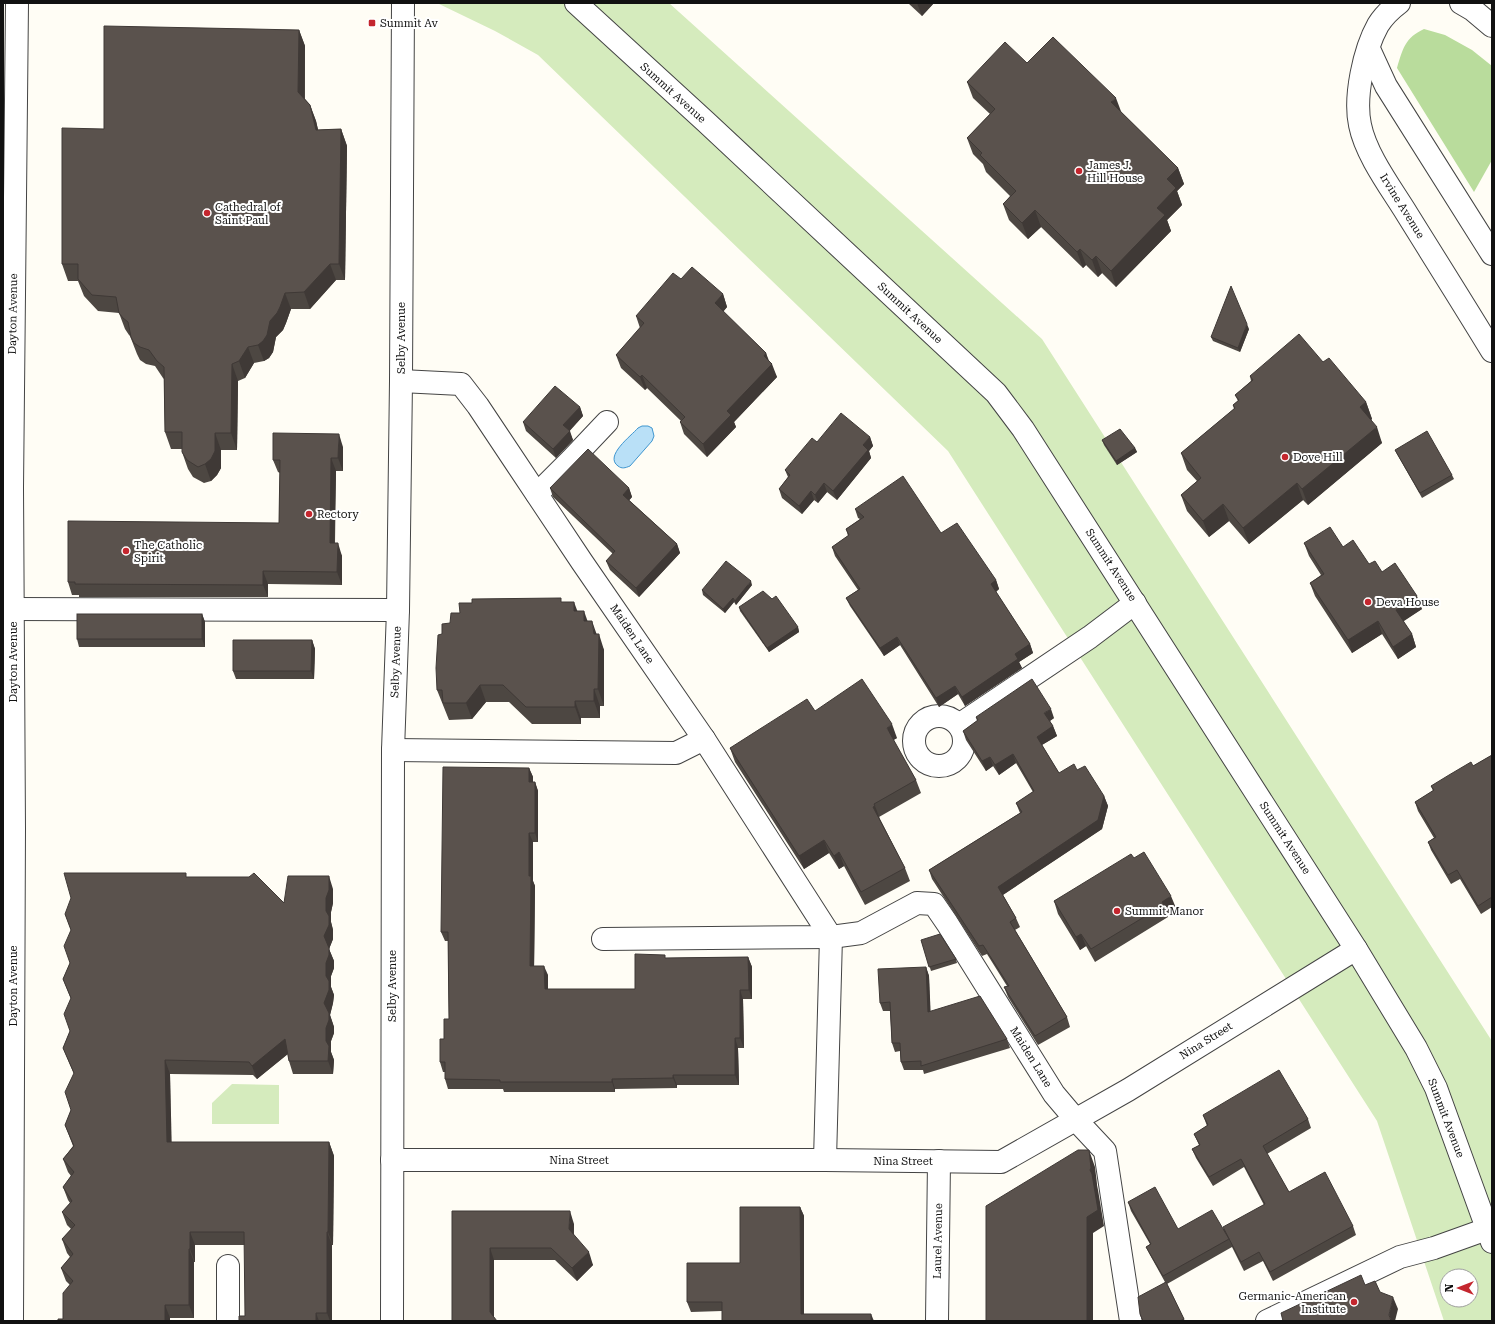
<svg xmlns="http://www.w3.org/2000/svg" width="1495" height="1324" viewBox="0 0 1495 1324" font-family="'Roboto Serif',serif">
  <rect width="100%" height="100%" fill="#fffdf5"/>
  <!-- green -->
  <g fill="#d5ebbd" fill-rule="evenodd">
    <path d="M 437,3 L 669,3 L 1042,339 L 1490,1038 L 1492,1042 L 1492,1321 L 1444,1321 L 1377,1121 L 948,451 L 538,55 L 495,31 ZM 1447,1276 L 1471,1276 L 1471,1300 L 1447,1300 Z"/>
    <polygon points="232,1084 279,1085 279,1124 212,1124 212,1103"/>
  </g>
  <!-- forest -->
  <path fill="#b9dc9c" d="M 1424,29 L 1445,35 L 1472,50 L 1492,66 L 1492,160 L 1474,192 L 1397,68 C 1403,48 1405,38 1424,29 Z"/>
  <!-- water -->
  <path fill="#b9e0f7" stroke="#3f96cf" d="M 642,426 L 648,426 L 652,428 L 654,436 L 652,441 L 630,466 C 625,468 622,469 618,466 C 604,456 631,436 638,428 Z"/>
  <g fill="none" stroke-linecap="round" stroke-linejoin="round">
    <!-- minor casing -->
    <g stroke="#444" stroke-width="24">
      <g id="minor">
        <polyline points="576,3 706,122 996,393 1023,429 1356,949 1416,1048 1436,1088 1492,1242"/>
        <path d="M 1399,3 C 1391,9 1383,17 1378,25 C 1364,50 1354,97 1360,125 C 1366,155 1391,188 1407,214 C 1435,259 1464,305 1492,351"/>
        <polyline points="1461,3 1473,10 1492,26"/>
        <polyline points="1369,49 1386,86 1492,254"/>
        <polyline points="401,381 461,384 478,406 582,562 704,739 831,937 825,1160"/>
        <polyline points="537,494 571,460 607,422"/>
        <polyline points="13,609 398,610"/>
        <circle cx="939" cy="741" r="25"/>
        <polyline points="959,725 1090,637 1135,603"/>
        <polyline points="393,750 676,753 704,739"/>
        <polyline points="603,939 831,937 861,933 917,903 934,904 947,923 1054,1094 1076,1120 1105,1151 1131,1321"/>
        <polyline points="392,1160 825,1160 1001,1162 1128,1090 1356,949"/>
        <polyline points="228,1266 228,1321"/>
        <polyline points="12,1321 14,828 12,488 17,3"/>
        <polyline points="392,1321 393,750 398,610 401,381 403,3"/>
        <polyline points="937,1321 939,1161"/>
        <polyline points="1267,1321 1400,1257 1434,1248 1487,1229"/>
      </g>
    </g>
    <!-- minor -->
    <use href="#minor" stroke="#fff" stroke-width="22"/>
  </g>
  <!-- wall -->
  <g fill="#4d4742">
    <polygon points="908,3 934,3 922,16"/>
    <polygon points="299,30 305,46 305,99 310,105 316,121 318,130 341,129 347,146 345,280 336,280 310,309 291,309 286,323 283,330 276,337 273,352 269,358 264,361 254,363 245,378 238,381 237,450 221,450 221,468 217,475 211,481 204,483 193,477 188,469 182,452 182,449 171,449 165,432 164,379 163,378 155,366 146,364 140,360 137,354 130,336 129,335 125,329 119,313 98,311 84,296 78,281 68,281 62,264 104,129"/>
    <polygon points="1027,63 1120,111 1178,168 1184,184 1177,191 1182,205 1167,220 1171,231 1116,287 1102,273 1098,277 1086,265 1083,268 1041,227 1028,239 1009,220 1003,204 1010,196 986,172 983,164 973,154 967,138 990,114 973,98 967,82"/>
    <polygon points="681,279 723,294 727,307 723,312 766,353 768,361 777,377 734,422 736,427 707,457 684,434 680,422 681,421 647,388 645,390 621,368 616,355 640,328 636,316"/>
    <polygon points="1249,329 1240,352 1213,341 1211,337"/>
    <polygon points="1323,362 1366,402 1372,419 1371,420 1382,443 1308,505 1303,500 1249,544 1229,521 1209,537 1187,511 1181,495 1197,481 1187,470 1181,453 1234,409 1233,405 1238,401 1235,395 1251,381 1250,376"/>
    <polygon points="580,407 583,416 569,431 573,440 556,458 526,431 523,422"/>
    <polygon points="870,437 873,446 869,451 871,458 837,500 827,492 818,503 814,500 802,514 782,498 779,489 788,477 785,470 817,442"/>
    <polygon points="1102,440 1135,448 1137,452 1117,465 1104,445"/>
    <polygon points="343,447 343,471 336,471 335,543 342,556 342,585 268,584 268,597 79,597 79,595 72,595 68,582 279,523 280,473 278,472 273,460"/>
    <polygon points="1395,450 1452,475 1454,479 1422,498 1397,454"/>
    <polygon points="550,488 629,488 632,497 629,500 677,544 680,553 639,597 610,570 606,561 613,554 553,497"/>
    <polygon points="855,509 941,533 996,580 999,589 996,592 1030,644 1033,653 1019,662 1022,668 965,706 958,694 939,707 900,645 884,656 850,606 846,598 858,590 835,556 832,547 848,536 846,529 860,519 858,518"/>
    <polygon points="1304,543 1343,547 1369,564 1382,572 1422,609 1403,621 1412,634 1416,647 1398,659 1382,634 1352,653 1315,596 1310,583 1321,575 1309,556"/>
    <polygon points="752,585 736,605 734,602 725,613 703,595 702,590"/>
    <polygon points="563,602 577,611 587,621 596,634 604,650 604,706 600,706 600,718 581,718 581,724 532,724 509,702 486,702 472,719 449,720 437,690 442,634 460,613"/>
    <polygon points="739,607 798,627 799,632 769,652 740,611"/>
    <polygon points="202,614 205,622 205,647 79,647 77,639"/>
    <polygon points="312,640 315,649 314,679 236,679 233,671"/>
    <polygon points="815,711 897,738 893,740 916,780 921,793 879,817 905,868 910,881 865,905 844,866 839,869 829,853 804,869 735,762 730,748"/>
    <polygon points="976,717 1054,718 1050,721 1053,726 1057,736 1042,745 1059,773 1077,770 1104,796 1108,806 1102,829 1003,895 1016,918 1020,927 1015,930 1067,1017 1070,1027 1038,1045 1008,997 1004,987 1007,986 987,954 982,956 932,879 929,870 1020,813 1016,803 1033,792 1016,763 999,775 993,766 986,771 966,740 963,731 977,721"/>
    <polygon points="1492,755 1492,907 1481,914 1460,879 1451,884 1431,850 1428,842 1434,838 1418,811 1415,802 1433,791 1431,786 1473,766"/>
    <polygon points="529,768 533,777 533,782 535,782 538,791 538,842 533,842 533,881 535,886 534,966 548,975 548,989 635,989 666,958 748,957 752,967 752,999 743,999 744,1048 738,1048 739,1085 677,1085 677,1088 615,1089 615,1092 504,1092 503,1089 448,1089 445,1079 445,1072 443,1072 440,1062 449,1019 448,941 445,941 441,932"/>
    <polygon points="1134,858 1176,908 1167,914 1168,917 1095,962 1086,946 1080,950 1058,914 1054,901"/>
    <polygon points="188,877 284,903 333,889 333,903 331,912 331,922 333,930 333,939 329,949 334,961 334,968 331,976 331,987 334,995 333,1003 330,1015 334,1027 334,1033 331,1041 331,1052 334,1060 333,1074 293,1074 289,1061 288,1054 257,1079 253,1075 170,1074 171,1142 329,1142 334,1156 333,1245 332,1245 332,1321 239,1321 245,1316 245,1245 195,1245 195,1262 194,1262 194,1318 170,1318 170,1321 58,1321 63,1319 70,1285 66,1281 61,1268 70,1257 67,1253 62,1239 71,1229 67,1225 62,1212 70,1203 68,1200 63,1187 71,1176 68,1172 63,1159 73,1146 65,1125 71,1110 74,1074 63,1048 70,1031 71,999 63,979 70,963 71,930 65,914"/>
    <polygon points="921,940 956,959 957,963 931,971"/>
    <polygon points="926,967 929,976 930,1011 1007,1039 1010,1048 924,1074 923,1070 904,1070 901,1062 900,1051 895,1052 892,1043 890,1011 883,1011 880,1003"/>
    <polygon points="1203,1115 1308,1119 1311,1128 1267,1154 1289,1192 1353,1226 1356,1235 1273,1281 1263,1261 1244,1271 1232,1247 1167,1284 1185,1321 1142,1321 1140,1314 1165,1282 1150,1255 1146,1247 1150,1244 1131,1211 1128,1202 1178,1229 1223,1229 1264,1205 1244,1167 1213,1186 1196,1158 1192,1149 1199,1145 1194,1134 1207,1126"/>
    <polygon points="800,1207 804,1216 804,1314 874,1321 722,1311 691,1312 687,1302 740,1263"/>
    <polygon points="452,1211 574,1224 574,1235 593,1265 577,1281 555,1260 494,1260 494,1318 452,1321"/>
  </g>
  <!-- shaded-wall -->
  <g fill="#3f3936">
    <polygon points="917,3 934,3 922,16"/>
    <polygon points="299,30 305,46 304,108 298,92"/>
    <polygon points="1116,98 1122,114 1111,102"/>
    <polygon points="310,105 316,121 322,146 316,130"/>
    <polygon points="341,129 347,146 345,280 339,264"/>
    <polygon points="1178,168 1184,184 1177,191 1182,205 1167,220 1171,231 1116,287 1111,271 1157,208 1167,179"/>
    <polygon points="1035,210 1041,227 1028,239 1022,223"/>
    <polygon points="1080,249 1086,265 1083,268 1077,252"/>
    <polygon points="1096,256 1102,273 1098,277 1092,260"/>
    <polygon points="330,264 336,280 310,309 304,292"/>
    <polygon points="285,293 291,309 286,323 283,330 276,337 273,352 269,358 264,361 258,345"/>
    <polygon points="723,294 727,307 719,316 715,303"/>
    <polygon points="1247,324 1249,329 1240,352 1238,348"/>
    <polygon points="248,347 254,363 245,378 239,361"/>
    <polygon points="766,353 771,366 764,356"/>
    <polygon points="232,364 238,381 237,450 231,433"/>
    <polygon points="772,364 777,377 734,422 736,427 707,457 703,444 727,411"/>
    <polygon points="642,375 647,388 645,390 640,377"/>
    <polygon points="1366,402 1372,419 1366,424 1360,407"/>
    <polygon points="580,407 583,416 567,434 563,425"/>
    <polygon points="1377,427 1382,443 1308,505 1302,489"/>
    <polygon points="570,431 573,440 556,458 553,449"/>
    <polygon points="215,433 221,450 221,468 217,475 211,481 205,464"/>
    <polygon points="339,434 343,447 343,471 338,458"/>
    <polygon points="870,437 873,446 869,451 871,458 837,500 833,491 863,445"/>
    <polygon points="1135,448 1137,452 1117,465 1116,461"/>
    <polygon points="331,458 336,471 334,556 330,543"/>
    <polygon points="824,483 827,492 818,503 815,495"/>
    <polygon points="1297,483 1303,500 1249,544 1243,528"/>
    <polygon points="629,488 632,497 626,504 623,495"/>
    <polygon points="811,491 814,500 802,514 799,506"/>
    <polygon points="1223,504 1229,521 1209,537 1203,521"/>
    <polygon points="338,543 342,556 342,585 337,572"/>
    <polygon points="677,544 680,553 639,597 636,588"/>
    <polygon points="263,571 268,584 268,597 263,585"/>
    <polygon points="996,580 999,589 994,593 991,584"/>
    <polygon points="751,581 752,585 736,605 735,601"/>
    <polygon points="1417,596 1422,609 1401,623 1396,610"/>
    <polygon points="733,598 734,602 725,613 723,609"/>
    <polygon points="574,602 580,618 574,611"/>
    <polygon points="584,611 590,628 584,621"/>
    <polygon points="202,614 205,622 205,647 202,639"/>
    <polygon points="592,621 598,638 599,634 604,650 604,706 598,689 594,634"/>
    <polygon points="1378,621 1382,634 1352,653 1348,640"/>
    <polygon points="798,627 799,632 769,652 767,648"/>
    <polygon points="1412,634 1416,647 1398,659 1393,647"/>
    <polygon points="897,637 900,645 884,656 880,648"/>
    <polygon points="312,640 315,649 314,679 311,671"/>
    <polygon points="1030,644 1033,653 1019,662 1022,668 965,706 962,697 1015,654"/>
    <polygon points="480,685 486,702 472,719 466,703"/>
    <polygon points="955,686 958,694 939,707 936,698"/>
    <polygon points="594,689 600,706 600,718 594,701"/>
    <polygon points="575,701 581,718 581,724 575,707"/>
    <polygon points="1051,709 1054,718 1048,722 1044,713"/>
    <polygon points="892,724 897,738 892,741 887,728"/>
    <polygon points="1053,726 1057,736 1040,746 1037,737"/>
    <polygon points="1013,754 1016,763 999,775 995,765"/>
    <polygon points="990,757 993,766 986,771 982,761"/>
    <polygon points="529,768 533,777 533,791 529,782"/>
    <polygon points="535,782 538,791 538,842 535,833"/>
    <polygon points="1104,796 1108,806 1102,829 1001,896 998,887"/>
    <polygon points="875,806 880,819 873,807"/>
    <polygon points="529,833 533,842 533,881 535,886 534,976 530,966"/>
    <polygon points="824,840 829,853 804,869 799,856"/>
    <polygon points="839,852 844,866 839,869 834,856"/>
    <polygon points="329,876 333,889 333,903 331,912 331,922 333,930 333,939 329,949 334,961 334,968 331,976 331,987 334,995 333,1003 330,1015 334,1027 334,1033 331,1041 331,1052 334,1060 333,1074 328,1061 326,1041 324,1003 326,976 324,936 326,911 326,898"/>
    <polygon points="1171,896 1176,908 1167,914 1164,905 1162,902"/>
    <polygon points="1081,934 1086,946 1080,950 1076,937"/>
    <polygon points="748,957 752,967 752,999 749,990"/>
    <polygon points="544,966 548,975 548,998 545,989"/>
    <polygon points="926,967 929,976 931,1020 928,1012"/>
    <polygon points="740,990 743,999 744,1048 740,1038"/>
    <polygon points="735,1038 738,1048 739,1085 735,1075"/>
    <polygon points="285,1039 290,1052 257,1079 252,1066"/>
    <polygon points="165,1060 170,1074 172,1156 167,1142"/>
    <polygon points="673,1075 677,1085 677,1088 673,1078"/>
    <polygon points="612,1079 615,1089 615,1092 612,1082"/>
    <polygon points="329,1142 334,1156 333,1245 328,1232"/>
    <polygon points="1089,1150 1095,1167 1097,1184 1097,1185 1098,1190 1104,1226 1093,1233 1093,1321 1087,1321 1087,1217 1090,1170"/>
    <polygon points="800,1207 804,1216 804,1321 801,1314"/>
    <polygon points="570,1211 574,1224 573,1242 569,1229"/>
    <polygon points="190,1232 195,1245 195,1262 190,1249"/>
    <polygon points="327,1232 332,1245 332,1321 330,1321 327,1313"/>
    <polygon points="490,1248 494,1260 494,1321 490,1312"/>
    <polygon points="189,1249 194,1262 194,1318 189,1305"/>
    <polygon points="589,1252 593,1265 577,1281 572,1268"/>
    <polygon points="1393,1297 1398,1309 1395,1321 1391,1321 1389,1315"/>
    <polygon points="165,1305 170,1318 170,1321 165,1321"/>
    <polygon points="316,1313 319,1321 316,1321"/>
    <polygon points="871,1314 874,1321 871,1321"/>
  </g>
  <!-- building -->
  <g fill="#5a524d" stroke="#3f3936">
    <polygon points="104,26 299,30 298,92 310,105 316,130 341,129 339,264 330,264 304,292 285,293 280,307 277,313 270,321 267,335 263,341 258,345 248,347 239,361 232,364 231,433 215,433 215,451 211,459 205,464 198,467 187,460 182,452 182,432 165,432 164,367 157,361 149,350 140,347 134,343 131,337 128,322 123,318 119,313 116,297 92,295 78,279 78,264 62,264 62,128 104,129"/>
    <polygon points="1053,37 1116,98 1111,102 1178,168 1167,179 1176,188 1157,208 1165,215 1111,271 1096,256 1092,260 1080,249 1077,252 1035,210 1022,223 1003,204 1016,191 980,155 982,153 967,138 995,109 967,82 1005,42 1027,63"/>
    <polygon points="692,267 723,294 715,303 766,353 764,356 772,364 727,411 731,415 703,444 680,422 685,417 642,375 640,377 616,355 644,323 636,316 673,273 681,279"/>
    <polygon points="1231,286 1247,324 1238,348 1211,337"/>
    <polygon points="1299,334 1323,362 1329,358 1366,402 1360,407 1377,427 1302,489 1297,483 1243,528 1223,504 1203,521 1181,495 1201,478 1181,453 1235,408 1233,405 1239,400 1235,395 1253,380 1250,376"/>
    <polygon points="555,386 580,407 563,425 570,431 553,449 523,422"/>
    <polygon points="841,413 870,437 863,445 868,450 833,491 824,483 815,495 811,491 799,506 779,489 790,475 785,470 812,438 817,442"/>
    <polygon points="1120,429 1135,448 1116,461 1102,440"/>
    <polygon points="1427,431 1452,475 1420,493 1395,450"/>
    <polygon points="273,433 339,434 338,458 331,458 330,543 338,543 337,572 263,571 263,585 75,584 75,582 68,582 68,521 279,523 280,460 273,460"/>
    <polygon points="588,449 629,488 623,495 677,544 636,588 606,561 615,551 550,488"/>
    <polygon points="903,476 941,533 957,523 996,580 991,584 1030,644 1015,654 1018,659 962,697 955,686 936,698 897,637 880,648 846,598 860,589 832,547 849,535 846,529 864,517 855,509"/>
    <polygon points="1330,527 1343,547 1353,540 1369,564 1375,561 1382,572 1395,563 1417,596 1396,610 1412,634 1393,647 1378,621 1348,640 1310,583 1324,574 1304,543"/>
    <polygon points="726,561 751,581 735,601 733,598 723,609 702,590"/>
    <polygon points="763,591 772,599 776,596 798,627 767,648 739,607"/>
    <polygon points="561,598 561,602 574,602 574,611 584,611 584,621 592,621 594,634 599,634 598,689 594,689 594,701 575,701 575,707 526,707 503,685 480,685 466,703 443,703 442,690 437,690 436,668 438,635 442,634 442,624 450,623 451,613 460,613 459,603 472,603 472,599"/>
    <rect x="77" y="614" width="125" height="25"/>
    <polygon points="233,640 312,640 311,671 233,671"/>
    <polygon points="862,679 892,724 887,728 916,780 874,804 875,806 873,807 905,868 861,892 839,852 834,856 824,840 799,856 730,748 807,699 815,711"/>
    <polygon points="1032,679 1051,709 1044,713 1053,726 1037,737 1059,773 1074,764 1077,770 1085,766 1104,796 1098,820 998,887 1016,918 1010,922 1067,1017 1035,1036 1004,987 1009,986 983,945 979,946 929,870 1022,812 1016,803 1034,791 1013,754 995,765 990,757 982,761 963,731 978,720 976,717"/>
    <polygon points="1492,755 1492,897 1478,906 1457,870 1448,875 1428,842 1436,837 1415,802 1434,790 1431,786 1449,775 1471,762 1473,766"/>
    <polygon points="443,767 529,768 529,782 535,782 535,833 529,833 529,876 531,876 530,966 544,966 545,989 635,989 635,954 665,955 665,958 748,957 749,990 740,990 740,1038 735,1038 735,1075 673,1075 673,1078 612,1079 612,1082 500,1082 500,1080 445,1079 445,1062 440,1062 440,1039 444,1039 444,1019 449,1019 448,932 441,932"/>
    <polygon points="1144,852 1171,896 1162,902 1164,905 1091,949 1081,934 1076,937 1054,901 1131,854 1134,858"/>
    <polygon points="64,873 186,873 186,877 249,877 254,873 284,903 288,876 329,876 329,890 326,898 326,911 329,916 329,925 324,936 329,948 329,955 326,963 326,976 329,981 329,990 324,1003 329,1013 329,1020 326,1028 326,1041 329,1046 328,1061 289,1061 285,1039 252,1066 249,1062 165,1060 167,1142 329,1142 328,1232 327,1232 327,1313 316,1313 316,1321 239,1321 239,1316 245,1316 244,1232 190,1232 190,1249 189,1249 189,1305 165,1305 165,1321 58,1321 58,1319 63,1319 63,1293 73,1281 61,1268 73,1254 62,1239 75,1225 62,1212 72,1201 63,1187 74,1172 63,1159 74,1146 65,1125 71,1110 65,1092 74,1073 63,1048 70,1031 64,1014 71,998 63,979 70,963 64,946 71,930 65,914 71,898"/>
    <polygon points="940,934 956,959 929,967 921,940"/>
    <polygon points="926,967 928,1012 980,996 1007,1039 921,1066 921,1061 901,1062 900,1043 892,1043 890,1002 880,1003 878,969"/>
    <polygon points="1279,1070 1308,1119 1263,1146 1289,1192 1325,1172 1353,1226 1270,1272 1259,1252 1241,1262 1223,1227 1265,1204 1241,1159 1209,1177 1192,1149 1200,1145 1194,1134 1208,1125 1203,1115"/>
    <polygon points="1078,1150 1089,1150 1091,1168 1090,1170 1092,1174 1098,1210 1087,1217 1087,1321 986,1321 986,1206"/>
    <polygon points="1155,1187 1178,1229 1212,1210 1229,1239 1163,1276 1146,1247 1151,1244 1128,1202"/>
    <polygon points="740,1207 800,1207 801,1314 871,1314 871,1321 722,1321 722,1302 687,1302 687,1263 740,1263"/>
    <polygon points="452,1211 570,1211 569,1229 589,1252 572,1268 551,1248 490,1248 490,1312 497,1321 452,1321"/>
    <polygon points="1361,1275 1365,1285 1375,1281 1380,1292 1393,1297 1389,1315 1391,1321 1283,1321 1281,1313"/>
    <polygon points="1166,1282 1184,1319 1180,1321 1143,1321 1140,1314 1138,1297"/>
  </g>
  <!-- markers -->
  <g fill="#c4262e" stroke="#fff" stroke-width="1.5">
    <rect x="368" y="19" width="8" height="8" rx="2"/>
    <circle cx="1079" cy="171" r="4"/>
    <circle cx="207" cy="213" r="4"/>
    <circle cx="1285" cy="457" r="4"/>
    <circle cx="309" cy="514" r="4"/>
    <circle cx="126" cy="551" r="4"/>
    <circle cx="1368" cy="602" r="4"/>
    <circle cx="1117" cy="911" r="4"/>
    <circle cx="1354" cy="1302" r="4"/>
  </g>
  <g text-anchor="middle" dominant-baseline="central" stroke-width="4" stroke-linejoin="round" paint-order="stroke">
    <!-- poi labels -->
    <g font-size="11" fill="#111" stroke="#fff" text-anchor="start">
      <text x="380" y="23">Summit Av</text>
      <text x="1087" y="165">James J.<tspan x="1087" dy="13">Hill House</tspan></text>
      <text x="215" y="207">Cathedral of<tspan x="215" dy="13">Saint Paul</tspan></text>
      <text x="1293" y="457">Dove Hill</text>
      <text x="317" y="514">Rectory</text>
      <text x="134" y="545">The Catholic<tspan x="134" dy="13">Spirit</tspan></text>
      <text x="1376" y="602">Deva House</text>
      <text x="1125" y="911">Summit Manor</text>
      <text x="1346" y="1296" text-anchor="end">Germanic-American<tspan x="1346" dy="13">Institute</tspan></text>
    </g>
    <!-- street labels -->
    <g font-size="11" fill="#111" stroke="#fff">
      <text transform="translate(673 93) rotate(42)">Summit Avenue</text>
      <text transform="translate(1402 206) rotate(58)">Irvine Avenue</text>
      <text transform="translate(910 313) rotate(43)">Summit Avenue</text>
      <text transform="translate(13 314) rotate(-89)">Dayton Avenue</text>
      <text transform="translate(401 338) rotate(-90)">Selby Avenue</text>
      <text transform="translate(1111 565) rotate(57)">Summit Avenue</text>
      <text transform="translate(632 634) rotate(56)">Maiden Lane</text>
      <text transform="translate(13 662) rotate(-90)">Dayton Avenue</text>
      <text transform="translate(396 662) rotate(-88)">Selby Avenue</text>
      <text transform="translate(1285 838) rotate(57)">Summit Avenue</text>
      <text transform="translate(13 986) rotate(-90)">Dayton Avenue</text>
      <text transform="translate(392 986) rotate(-90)">Selby Avenue</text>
      <text transform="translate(1206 1041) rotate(-32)">Nina Street</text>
      <text transform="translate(1031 1057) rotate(58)">Maiden Lane</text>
      <text transform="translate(1446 1118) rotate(69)">Summit Avenue</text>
      <text x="579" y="1160">Nina Street</text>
      <text x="903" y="1161">Nina Street</text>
      <text transform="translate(938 1241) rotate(-89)">Laurel Avenue</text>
    </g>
  </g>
  <!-- border -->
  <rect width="1495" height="1324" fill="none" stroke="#111111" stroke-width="8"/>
  <!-- north arrow -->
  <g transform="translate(1459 1288) rotate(270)"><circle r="19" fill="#ffffff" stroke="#a0a0a0"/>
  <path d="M0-3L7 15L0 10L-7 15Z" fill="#c4262e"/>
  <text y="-6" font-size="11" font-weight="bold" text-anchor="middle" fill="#111111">N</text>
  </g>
</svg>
